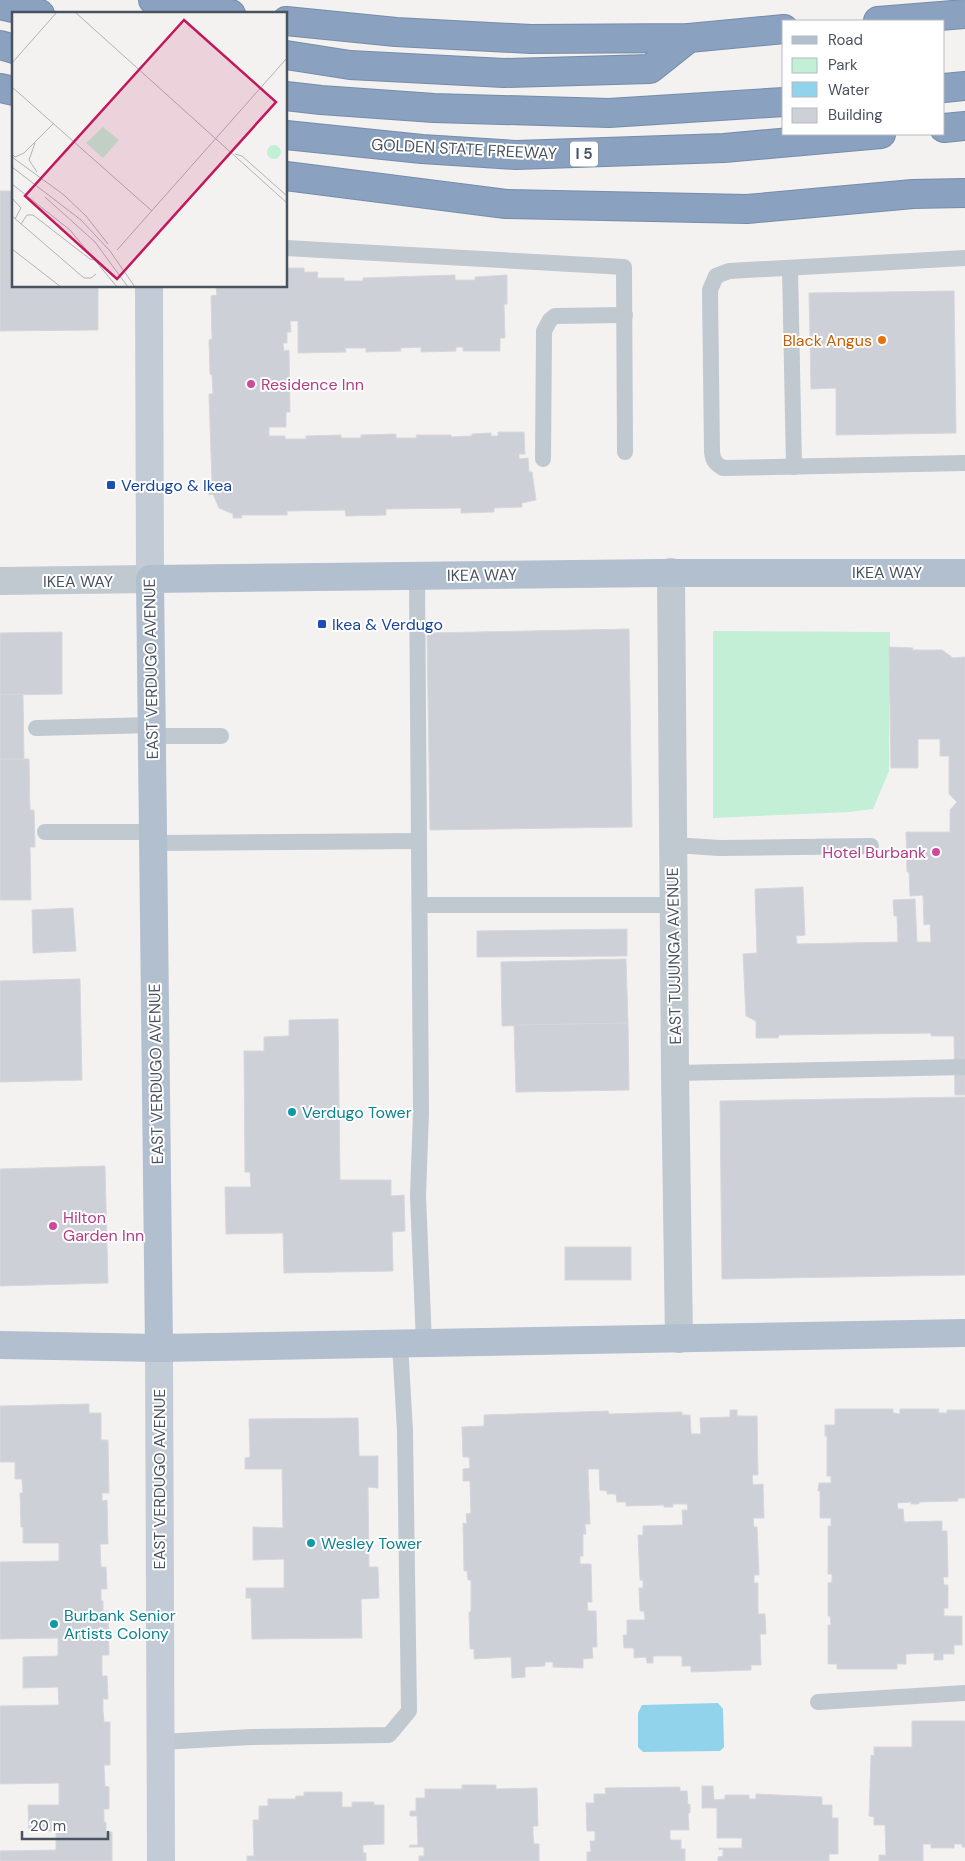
<svg xmlns="http://www.w3.org/2000/svg" width="965" height="1861" viewBox="0 0 965 1861" font-family="'DM Sans',sans-serif">
  <rect width="100%" height="100%" fill="#f4f2f1"/>
  <!-- green -->
  <polygon fill="#c2efd6" points="713,631 890,632 889,771 873,809 849,812 713,818"/>
  <!-- water -->
  <polygon fill="#90d3eb" points="718,1703 723,1709 724,1747 720,1751 643,1752 638,1747 638,1713 642,1705"/>
  <!-- building -->
  <g fill="#cdd0d7" stroke="#d6d7dc">
    <polygon points="0,191 14,191 14,286 98,286 98,330 0,331"/>
    <polygon points="286,268 304,268 304,272 318,272 317,278 344,278 344,281 363,281 363,278 455,275 455,280 475,280 475,277 507,275 507,304 504,304 505,338 500,338 500,351 463,351 463,347 456,347 456,351 421,352 421,347 400,348 401,351 366,352 366,348 345,348 346,352 298,353 298,321 290,321 291,332 287,332 287,343 283,343 284,351 289,350 290,412 286,412 286,427 269,427 269,436 285,436 285,439 306,439 306,436 341,435 341,438 361,438 361,435 396,434 396,438 417,438 416,435 451,435 451,437 472,436 472,434 491,433 491,436 498,436 498,432 524,432 525,454 519,454 519,459 528,458 529,472 532,472 536,500 522,503 522,507 494,508 494,512 461,513 461,508 386,509 386,515 346,516 345,510 287,511 287,515 241,515 242,518 233,518 233,514 219,508 213,494 209,495 209,484 212,483 209,394 213,394 212,375 210,374 209,340 212,339 211,296 217,295 216,286 286,286"/>
    <polygon points="954,291 956,433 836,435 836,388 811,389 809,293"/>
    <polygon points="629,629 632,827 430,830 427,633"/>
    <polygon points="62,632 62,694 0,695 0,633"/>
    <polygon points="889,647 913,648 912,650 942,650 953,658 965,657 965,1095 955,1095 954,1036 931,1036 931,1033 779,1035 778,1038 756,1038 756,1021 746,1016 743,954 757,953 755,889 803,887 805,935 796,936 797,944 898,942 897,916 894,916 893,900 915,899 917,942 931,942 930,924 924,925 923,895 910,896 909,872 907,872 906,832 950,832 950,810 957,802 949,794 949,756 940,756 940,739 918,739 918,768 891,768"/>
    <polygon points="23,694 24,759 0,759 0,695"/>
    <polygon points="0,759 29,759 30,810 34,810 35,847 30,847 31,900 0,900"/>
    <polygon points="73,908 76,951 33,953 32,910"/>
    <polygon points="627,929 627,956 477,957 477,931"/>
    <polygon points="626,959 628,1023 502,1026 501,962"/>
    <polygon points="80,979 82,1080 0,1082 0,981"/>
    <polygon points="338,1019 340,1180 391,1180 391,1196 404,1195 405,1231 392,1232 393,1271 284,1273 283,1233 226,1234 225,1187 251,1187 250,1172 245,1172 244,1051 264,1051 264,1037 289,1036 289,1020"/>
    <polygon points="628,1023 629,1090 516,1092 514,1025"/>
    <polygon points="965,1097 965,1275 722,1279 720,1101"/>
    <polygon points="105,1166 108,1283 0,1286 0,1169"/>
    <rect x="565" y="1247" width="66" height="33"/>
    <polygon points="89,1404 89,1413 101,1413 101,1440 108,1440 109,1493 102,1493 102,1501 107,1500 108,1544 100,1544 101,1567 106,1567 107,1589 101,1589 101,1601 103,1601 103,1611 108,1611 109,1655 102,1655 102,1676 107,1676 108,1699 103,1699 103,1711 104,1722 110,1722 110,1765 104,1765 105,1786 109,1787 109,1809 104,1809 104,1822 106,1822 106,1833 112,1832 112,1861 0,1861 0,1851 56,1850 56,1831 29,1831 28,1805 59,1805 59,1783 0,1784 0,1706 59,1705 58,1687 23,1688 23,1657 58,1656 58,1638 0,1639 0,1562 59,1561 59,1543 23,1543 23,1527 21,1527 20,1493 23,1493 22,1479 15,1479 15,1462 0,1462 0,1406"/>
    <polygon points="835,1409 893,1409 893,1413 900,1414 900,1409 939,1409 938,1413 947,1413 947,1410 965,1410 965,1498 958,1498 958,1501 919,1502 919,1504 911,1504 911,1502 897,1503 898,1509 903,1509 904,1522 942,1521 942,1531 947,1531 948,1577 943,1577 944,1585 948,1585 948,1608 944,1608 944,1616 962,1616 962,1645 954,1645 954,1654 943,1654 943,1660 934,1660 934,1653 906,1654 906,1664 897,1664 897,1669 837,1669 837,1664 828,1664 828,1625 831,1625 830,1616 828,1616 828,1583 832,1582 832,1574 828,1574 828,1526 831,1526 831,1518 820,1518 820,1491 818,1491 819,1483 831,1483 831,1476 827,1476 827,1436 825,1436 825,1425 835,1425"/>
    <polygon points="730,1410 737,1410 737,1416 757,1416 758,1475 752,1475 753,1485 763,1484 764,1518 753,1518 754,1527 757,1527 759,1575 754,1575 754,1583 758,1583 758,1614 765,1614 766,1634 760,1634 761,1665 751,1665 751,1670 691,1672 691,1666 682,1666 682,1656 653,1656 653,1663 647,1663 646,1657 634,1658 634,1648 624,1648 623,1635 627,1635 627,1620 645,1620 644,1611 640,1611 639,1588 643,1588 643,1580 640,1580 638,1535 643,1535 643,1526 683,1525 682,1510 688,1510 687,1504 673,1504 673,1507 664,1507 664,1505 626,1506 626,1502 617,1502 616,1494 607,1494 607,1491 600,1490 599,1469 588,1469 590,1524 585,1524 586,1534 583,1534 583,1556 580,1556 580,1564 591,1564 592,1602 587,1602 588,1611 596,1611 597,1647 592,1647 593,1658 583,1659 583,1668 553,1667 553,1662 545,1662 545,1666 525,1667 525,1677 512,1678 511,1657 474,1659 474,1649 470,1649 469,1612 471,1612 471,1580 468,1580 467,1571 464,1571 463,1523 467,1524 466,1514 471,1513 470,1481 463,1481 463,1469 470,1468 469,1457 463,1457 462,1427 484,1426 484,1415 608,1411 609,1414 682,1412 682,1415 690,1415 691,1434 701,1434 700,1418 730,1417"/>
    <polygon points="358,1418 359,1456 378,1456 378,1488 368,1487 369,1567 378,1567 379,1598 361,1599 362,1638 252,1639 251,1598 246,1598 246,1588 284,1588 284,1559 253,1560 253,1527 283,1528 282,1469 245,1469 245,1458 250,1457 249,1419"/>
    <polygon points="912,1721 965,1721 965,1847 962,1847 962,1844 954,1844 954,1848 931,1848 931,1844 923,1844 923,1861 879,1861 879,1855 886,1855 885,1825 874,1825 874,1817 869,1816 871,1755 874,1756 874,1747 912,1747"/>
    <polygon points="462,1785 496,1785 496,1789 537,1788 538,1826 533,1826 533,1834 534,1844 539,1844 539,1861 419,1861 419,1856 424,1856 424,1847 409,1847 410,1845 418,1845 417,1816 410,1816 410,1811 416,1811 416,1798 425,1798 425,1789 462,1789"/>
    <polygon points="702,1786 713,1786 714,1800 725,1799 725,1795 749,1795 749,1799 756,1799 756,1794 822,1797 822,1805 832,1805 832,1818 838,1818 838,1854 829,1854 829,1861 718,1861 718,1857 723,1856 723,1849 719,1850 719,1848 742,1848 742,1838 717,1838 717,1808 702,1808"/>
    <polygon points="680,1787 680,1791 687,1791 688,1805 690,1804 690,1813 688,1813 689,1830 670,1830 670,1840 681,1840 681,1849 685,1849 685,1861 587,1861 587,1852 591,1852 590,1841 595,1841 595,1831 587,1831 586,1803 594,1803 594,1794 606,1794 605,1788"/>
    <polygon points="304,1792 342,1792 342,1807 352,1807 352,1802 374,1802 374,1805 384,1805 384,1844 363,1845 363,1853 366,1853 366,1861 247,1861 247,1856 254,1856 253,1820 259,1820 259,1806 268,1806 268,1799 295,1799 296,1796 304,1796"/>
  </g>
  <g fill="none" stroke-linecap="round" stroke-linejoin="round">
    <!-- motorway casing -->
    <g stroke="#768caa" stroke-width="30">
      <g id="motorway">
        <polyline points="153,0 231,14"/>
        <polyline points="0,5 40,14"/>
        <polyline points="286,21 396,32 531,39 689,38 784,29"/>
        <polyline points="878,21 965,14"/>
        <polyline points="0,45 14,49"/>
        <polyline points="286,55 350,65 504,73 650,69 689,38"/>
        <polyline points="0,88 14,91"/>
        <polyline points="944,88 965,86"/>
        <polyline points="286,96 321,100 434,108 609,113 784,102"/>
        <polyline points="944,128 965,126"/>
        <polyline points="286,135 422,149 516,155 724,148 881,134"/>
        <polyline points="286,176 506,204 747,209 913,194 965,193"/>
      </g>
    </g>
    <!-- service -->
    <g stroke="#c0c8d0" stroke-width="16">
      <polyline points="286,248 624,267 625,452"/>
      <path d="M 965,258 L 729,271 L 716,276 L 710,290 L 712,452 C 713,461 716,464 723,468 L 965,463"/>
      <polyline points="790,268 794,467"/>
      <polyline points="543,459 544,331 550,320 555,316 625,315"/>
      <polyline points="417,576 421,1112 418,1196 424,1343"/>
      <polyline points="36,728 152,725"/>
      <polyline points="152,736 221,736"/>
      <polyline points="45,832 153,832"/>
      <polyline points="153,843 419,841"/>
      <polyline points="673,845 720,848 871,846"/>
      <polyline points="420,905 673,905"/>
      <polyline points="675,1073 965,1067"/>
      <polyline points="818,1702 965,1693"/>
      <polyline points="161,1742 252,1737 389,1735 409,1711 405,1431 400,1344"/>
    </g>
    <!-- minor -->
    <g stroke="#c0c8d0" stroke-width="28">
      <polyline points="671,572 675,1073 679,1339"/>
      <polyline points="0,581 150,579"/>
    </g>
    <!-- secondary -->
    <g stroke="#c3cbd7" stroke-width="28">
      <polyline points="149,286 150,579"/>
      <polyline points="159,1348 161,1861"/>
    </g>
    <!-- primary -->
    <g stroke="#b2bfcf" stroke-width="28">
      <polyline points="0,1345 159,1348 965,1333"/>
      <polyline points="159,1348 150,579 661,573 965,573"/>
    </g>
    <!-- motorway -->
    <use href="#motorway" stroke="#8aa1bf" stroke-width="28"/>
  </g>
  <!-- markers -->
  <circle fill="#e8710a" stroke="#fff" stroke-width="2" cx="882" cy="340" r="5"/>
  <g fill="#d1479c" stroke="#fff" stroke-width="2">
    <circle cx="251" cy="384" r="5"/>
    <circle cx="936" cy="852" r="5"/>
    <circle cx="53" cy="1226" r="5"/>
  </g>
  <g fill="#1a4fb4" stroke="#fff" stroke-width="2">
    <rect x="106" y="480" width="10" height="10" rx="2.5"/>
    <rect x="317" y="619" width="10" height="10" rx="2.5"/>
  </g>
  <g fill="#0f9aa8" stroke="#fff" stroke-width="2">
    <circle cx="292" cy="1112" r="5"/>
    <circle cx="311" cy="1543" r="5"/>
    <circle cx="54" cy="1624" r="5"/>
  </g>
  <g text-anchor="middle" dominant-baseline="central" stroke-width="4" stroke-linejoin="round" paint-order="stroke">
    <!-- shield labels -->
    <rect fill="#fff" stroke="#80878f" stroke-width="1" x="570" y="141.5" width="28" height="25" rx="4"/>
    <g font-size="15" font-weight="bold" fill="#49535f">
      <text x="584" y="154">I 5</text>
    </g>
    <!-- street labels -->
    <g font-size="16" fill="#49535f" stroke="#fff">
      <text transform="translate(464 149) rotate(3)">GOLDEN STATE FREEWAY</text>
      <text x="887" y="572">IKEA WAY</text>
      <text transform="translate(482 575) rotate(-1)">IKEA WAY</text>
      <text x="78" y="581">IKEA WAY</text>
      <text transform="translate(151 669) rotate(-91)">EAST VERDUGO AVENUE</text>
      <text transform="translate(674 956) rotate(-91)">EAST TUJUNGA AVENUE</text>
      <text transform="translate(156 1074) rotate(-91)">EAST VERDUGO AVENUE</text>
      <text transform="translate(159 1479) rotate(-90)">EAST VERDUGO AVENUE</text>
    </g>
    <!-- food labels -->
    <g font-size="16" fill="#c56008" stroke="#fff" text-anchor="end">
      <text x="872" y="340">Black Angus</text>
    </g>
    <!-- hotel labels -->
    <g font-size="16" fill="#b23c85" stroke="#fff" text-anchor="start">
      <text x="261" y="384">Residence Inn</text>
      <text x="926" y="852" text-anchor="end">Hotel Burbank</text>
      <text x="63" y="1217">Hilton<tspan x="63" dy="18">Garden Inn</tspan></text>
    </g>
    <!-- transit labels -->
    <g font-size="16" fill="#164399" stroke="#fff" text-anchor="start">
      <text x="121" y="485">Verdugo &amp; Ikea</text>
      <text x="332" y="624">Ikea &amp; Verdugo</text>
    </g>
    <!-- culture labels -->
    <g font-size="16" fill="#0d838f" stroke="#fff" text-anchor="start">
      <text x="302" y="1112">Verdugo Tower</text>
      <text x="321" y="1543">Wesley Tower</text>
      <text x="64" y="1615">Burbank Senior<tspan x="64" dy="18">Artists Colony</tspan></text>
    </g>
  </g>
  <!-- overview -->
  <g transform="translate(12 12)">
    <rect width="275" height="275" fill="#f4f2f1"/>
    <path d="M 91,115 L 107,128 L 91,146 L 74,131 ZM255 140a7 7 0 1 1 14 0a7 7 0 1 1-14 0Z" fill="#c2efd6"/>
    <path fill="none" stroke="#b0b2b7" stroke-width="1" d="M 63,0 L 275,191M 0,51 L 45,0M 0,75 L 140,199M 23,131 L 17,148 L 25,160M 0,142 L 3,145 L 12,141 L 42,111M 223,142 L 230,144 L 275,184M 0,145 L 52,183 L 74,204 L 96,232M 0,155 L 69,208 L 98,239 L 123,275M 0,172 L 58,218 L 105,275M 33,185 L 83,230 L 116,275M 0,186 L 9,196 L 3,207M 0,204 L 72,266 L 79,266 L 84,262M 9,212 L 15,203 L 21,203 L 78,247 L 87,249M 0,237 L 49,275M 105,238 L 275,46"/>
    <path fill="#c2185b" fill-opacity="0.15" stroke="#c2185b" stroke-width="2.5" d="M 172,8 L 264,90 L 105,267 L 13,184 Z"/>
    <rect width="275" height="275" fill="none" stroke="#49535f" stroke-width="2.5"/>
  </g>
  <!-- legend -->
  <rect x="782" y="20" width="162" height="115" fill="#ffffff" stroke="#b6babf"/>
  <rect x="792" y="36" width="25" height="8" fill="#b2bfcf" stroke="#b6babf"/>
  <text x="828" y="45" font-size="15" fill="#49535f">Road</text>
  <rect x="792" y="58" width="25" height="15" fill="#c2efd6" stroke="#b6babf"/>
  <text x="828" y="70" font-size="15" fill="#49535f">Park</text>
  <rect x="792" y="82" width="25" height="15" fill="#90d3eb" stroke="#b6babf"/>
  <text x="828" y="95" font-size="15" fill="#49535f">Water</text>
  <rect x="792" y="108" width="25" height="15" fill="#cdd0d7" stroke="#b6babf"/>
  <text x="828" y="120" font-size="15" fill="#49535f">Building</text>
  <!-- scale -->
  <path d="M22 1831v8h86v-8" fill="none" stroke="#49535f" stroke-width="2.5"/>
  <text x="30" y="1831" font-size="15" fill="#49535f" stroke="#ffffff" stroke-width="4" paint-order="stroke">20 m</text>
</svg>
